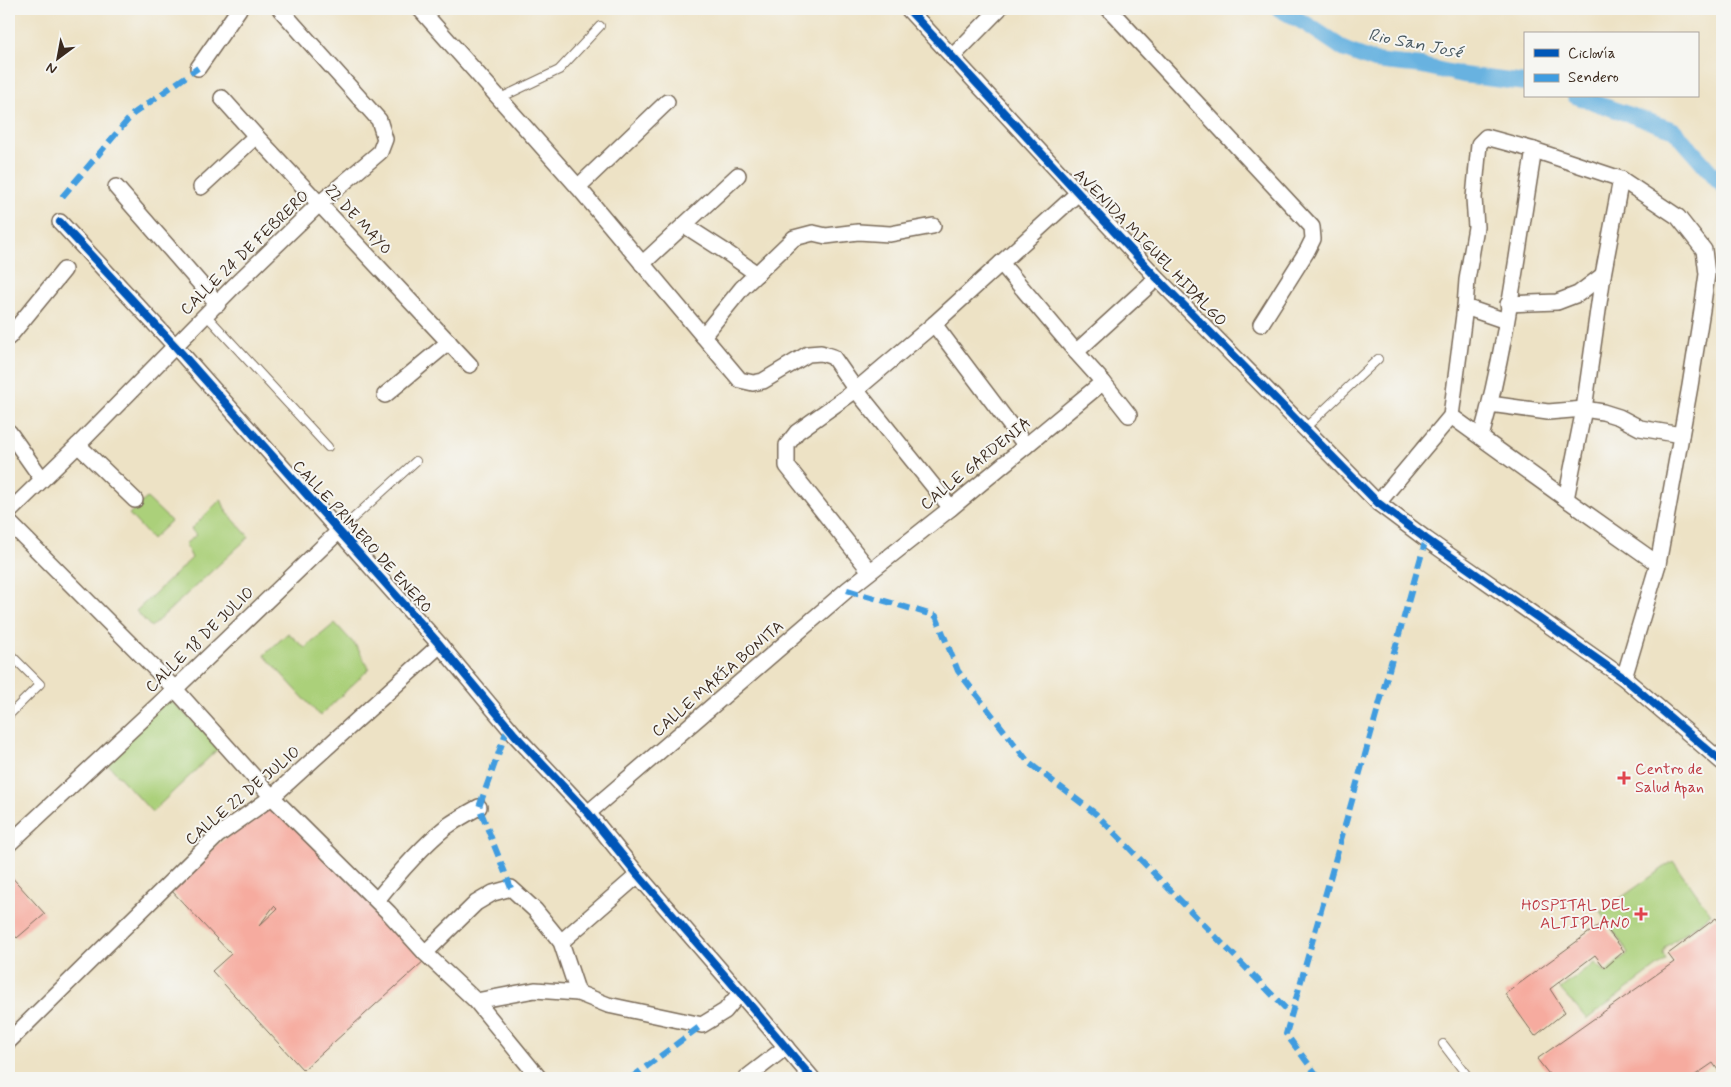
<svg xmlns="http://www.w3.org/2000/svg" width="1731" height="1087" viewBox="0 0 1731 1087" font-family="Mynerve,sans-serif">
  <rect width="100%" height="100%" fill="#f6f6f2"/>
  <filter id="ink" filterUnits="userSpaceOnUse"><feTurbulence type="fractalNoise" baseFrequency=".02" numOctaves="2"/><feDisplacementMap in="SourceGraphic" scale="10" xChannelSelector="R" yChannelSelector="G"/><feConvolveMatrix kernelMatrix="1 2 1 2 8 2 1 2 1" color-interpolation-filters="sRGB"/></filter>
  <filter id="wash" filterUnits="userSpaceOnUse"><feTurbulence type="fractalNoise" baseFrequency=".0096" numOctaves="4" result="noise"/><feDisplacementMap in="SourceGraphic" scale="20" xChannelSelector="R" yChannelSelector="G"/><feGaussianBlur stdDeviation="1.12" result="paint"/><feColorMatrix in="noise" values="0 0 0 0 0 0 0 0 0 0 0 0 0 0 0 0 0 1.4 0 .05"/><feComposite in="paint" operator="in"/></filter>
  <g filter="url(#wash)">
    <rect width="100%" height="100%" fill="#ede2c5"/>
    <!-- green -->
    <g fill="#abd07a" stroke="#737d4c">
      <polygon points="147,498 171,521 152,539 129,514"/>
      <polygon points="221,499 226,511 249,537 151,627 136,611 192,558 185,544 196,535 191,529"/>
      <polygon points="335,623 357,647 369,669 320,716 264,655 288,633 305,648"/>
      <polygon points="169,699 220,747 152,812 103,759"/>
      <polygon points="1673,861 1711,914 1666,947 1663,954 1666,960 1587,1019 1560,989 1595,963 1606,972 1628,953 1601,912"/>
    </g>
    <g fill="none" stroke-linecap="round" stroke-linejoin="round">
      <!-- canal -->
      <g stroke="#67b2e0" stroke-width="16">
        <polyline points="1279,9 1308,25 1345,50 1375,61 1422,66 1463,75 1525,83"/>
        <polyline points="1575,96 1674,130 1722,185"/>
      </g>
    </g>
    <g id="blocks">
      <!-- building -->
      <g fill="#f6ab9f" fill-rule="evenodd">
        <path d="M 273,803 L 425,960 L 303,1070 L 212,971 L 231,954 L 170,889 L 215,846 ZM 274,906 L 277,909 L 259,926 Z"/>
        <polygon points="9,874 45,914 17,938 9,929"/>
        <polygon points="1716,918 1722,926 1722,1076 1713,1063 1691,1078 1552,1078 1537,1059 1674,962 1668,954"/>
        <polygon points="1602,923 1624,951 1605,968 1595,955 1550,989 1565,1012 1535,1036 1505,994"/>
      </g>
    </g>
  </g>
  <g filter="url(#ink)">
    <use href="#blocks" fill-opacity="0" stroke="#796a58" stroke-width="1"/>
    <g fill="none" stroke-linecap="round" stroke-linejoin="round">
      <!-- lane casing -->
      <g stroke="#796a58" stroke-width="10">
        <g id="lane">
          <polyline points="498,99 559,70 600,26"/>
          <polyline points="206,315 328,447"/>
          <polyline points="1304,429 1378,359"/>
          <polyline points="338,532 416,461"/>
          <polyline points="9,653 40,684 9,715"/>
          <polyline points="1443,1044 1469,1078"/>
        </g>
      </g>
      <!-- street casing -->
      <g stroke="#796a58" stroke-width="18">
        <g id="street">
          <polyline points="420,9 578,187 740,380 753,383 763,381 808,354 821,353 833,357 856,390 951,508"/>
          <polyline points="908,9 1157,278 1378,503 1426,539 1624,678 1722,762"/>
          <polyline points="1109,9 1312,227 1313,239 1307,251 1261,324"/>
          <polyline points="952,57 999,9"/>
          <polyline points="198,68 239,9"/>
          <polyline points="222,98 256,136 470,365"/>
          <polyline points="116,187 218,304"/>
          <polyline points="201,187 256,136"/>
          <polyline points="578,187 667,102"/>
          <polyline points="60,222 175,346 440,645 515,735 588,813 638,875 740,993 812,1078"/>
          <polyline points="684,225 726,252 757,274"/>
          <polyline points="1001,263 1076,352 1103,382 1129,415"/>
          <polyline points="642,264 738,175"/>
          <polyline points="1508,304 1557,302 1578,294 1603,275"/>
          <polyline points="1465,307 1506,321"/>
          <polyline points="934,324 1026,446"/>
          <polyline points="703,336 742,288 794,238 813,233 826,236 858,232 890,234 933,226"/>
          <polyline points="9,337 64,270"/>
          <polyline points="1076,352 1157,278"/>
          <polyline points="385,395 449,342"/>
          <polyline points="1490,404 1548,412 1584,409 1603,412 1619,417 1640,428 1681,435"/>
          <polyline points="1451,416 1566,499 1658,564"/>
          <polyline points="9,432 42,479"/>
          <path d="M 1481,437 C 1507,345 1518,244 1534,150"/>
          <polyline points="78,445 135,500"/>
          <polyline points="1566,499 1584,409 1603,275 1621,179"/>
          <polyline points="1378,503 1451,416 1465,307 1467,280 1476,227 1474,198 1479,144 1486,137 1534,150 1621,179 1678,217 1704,250 1707,274 1702,310 1690,386 1658,564 1624,678"/>
          <polyline points="9,512 78,445 233,287 319,204 380,152 385,139 379,120 280,9"/>
          <polyline points="9,522 175,689 272,797 389,913 425,953 476,1001 539,1078"/>
          <polyline points="870,571 787,466 787,445 797,432 856,390 934,324 1078,193"/>
          <polyline points="588,813 847,590 951,508 1103,382"/>
          <polyline points="9,844 175,689 338,532"/>
          <path d="M 377,900 C 398,874 420,848 446,827 C 456,820 468,813 479,807"/>
          <polyline points="561,942 638,875"/>
          <polyline points="425,953 476,903 493,893 511,888 535,910 561,942 578,993"/>
          <polyline points="476,1001 535,990 578,993 608,1005 702,1025 725,1011 740,993"/>
          <polyline points="9,1041 217,836 272,797 440,645"/>
          <polyline points="746,1078 786,1047"/>
        </g>
      </g>
      <!-- lane -->
      <use href="#lane" stroke="#fff" stroke-width="8"/>
      <!-- street -->
      <use href="#street" stroke="#fff" stroke-width="15"/>
      <!-- quiet -->
      <g stroke="#3f9ce0" stroke-width="6" stroke-dasharray="12 6" stroke-linecap="butt">
        <polyline points="62,197 133,114 198,68"/>
        <polyline points="847,590 936,616 958,671 1029,763 1096,814 1291,1014"/>
        <polyline points="508,727 479,807 511,888"/>
        <polyline points="631,1078 702,1025"/>
        <polyline points="1319,1078 1286,1034 1426,539"/>
      </g>
      <!-- cycleway casing -->
      <g stroke="#f6f6f2" stroke-width="11">
        <g id="cycleway">
          <polyline points="908,9 1157,278 1378,503 1426,539 1624,678 1722,762"/>
          <polyline points="60,222 175,346 440,645 515,735 588,813 638,875 740,993 812,1078"/>
        </g>
      </g>
      <!-- cycleway -->
      <use href="#cycleway" stroke="#0057b8" stroke-width="8"/>
    </g>
  </g>
  <!-- markers -->
  <g fill="#e0444e" stroke="#f6f6f2" stroke-width="2">
    <path d="M1621.5 770.5h5v5h5v5h-5v5h-5v-5h-5v-5h5z"/>
    <path d="M1638.5 906.5h5v5h5v5h-5v5h-5v-5h-5v-5h5z"/>
  </g>
  <g text-anchor="middle" dominant-baseline="central" stroke-width="4" stroke-linejoin="round" paint-order="stroke">
    <!-- street labels -->
    <g font-size="16" fill="#3b2a1e" stroke="#f6f6f2">
      <text transform="translate(358 220) rotate(47)">22 DE MAYO</text>
      <text transform="translate(1150 248) rotate(46)">AVENIDA MIGUEL HIDALGO</text>
      <text transform="translate(245 253) rotate(-44)">CALLE 24 DE FEBRERO</text>
      <text transform="translate(976 464) rotate(-39)">CALLE GARDENIA</text>
      <text transform="translate(362 537) rotate(48)">CALLE PRIMERO DE ENERO</text>
      <text transform="translate(200 640) rotate(-44)">CALLE 18 DE JULIO</text>
      <text transform="translate(718 679) rotate(-41)">CALLE MARÍA BONITA</text>
      <text transform="translate(243 796) rotate(-40)">CALLE 22 DE JULIO</text>
    </g>
    <!-- health labels -->
    <g font-size="16" fill="#be3a42" stroke="#f6f6f2" text-anchor="start">
      <text x="1635" y="769">Centro de<tspan x="1635" dy="18">Salud Apan</tspan></text>
      <text x="1630" y="905" text-anchor="end">H0SPITAL DEL<tspan x="1630" dy="18">ALTIPLAN0</tspan></text>
    </g>
    <!-- water labels -->
    <g font-size="18" font-style="italic" fill="#4a5a62" stroke="#f6f6f2">
      <text transform="translate(1415 44) rotate(11)">Rio San José</text>
    </g>
  </g>
  <!-- margin -->
  <rect width="1731" height="1087" fill="none" stroke="#f6f6f2" stroke-width="30"/>
  <!-- legend -->
  <rect x="1524" y="32" width="175" height="65" fill="#f6f6f2" stroke="#aba49d"/>
  <rect x="1534" y="49" width="25" height="8" fill="#0057b8" stroke="#aba49d"/>
  <text x="1568" y="58" font-size="15" fill="#3b2a1e">Ciclovía</text>
  <rect x="1534" y="74" width="25" height="8" fill="#3f9ce0" stroke="#aba49d"/>
  <text x="1568" y="82" font-size="15" fill="#3b2a1e">Sendero</text>
  <!-- north arrow -->
  <g transform="translate(58 58) rotate(212)" stroke="#f6f6f2" stroke-width="4" paint-order="stroke">
  <path d="M0-4L9 19L0 12L-9 19Z" fill="#3b2a1e"/>
  <text y="-8" font-size="14" font-weight="bold" text-anchor="middle" fill="#3b2a1e">N</text>
  </g>
</svg>
